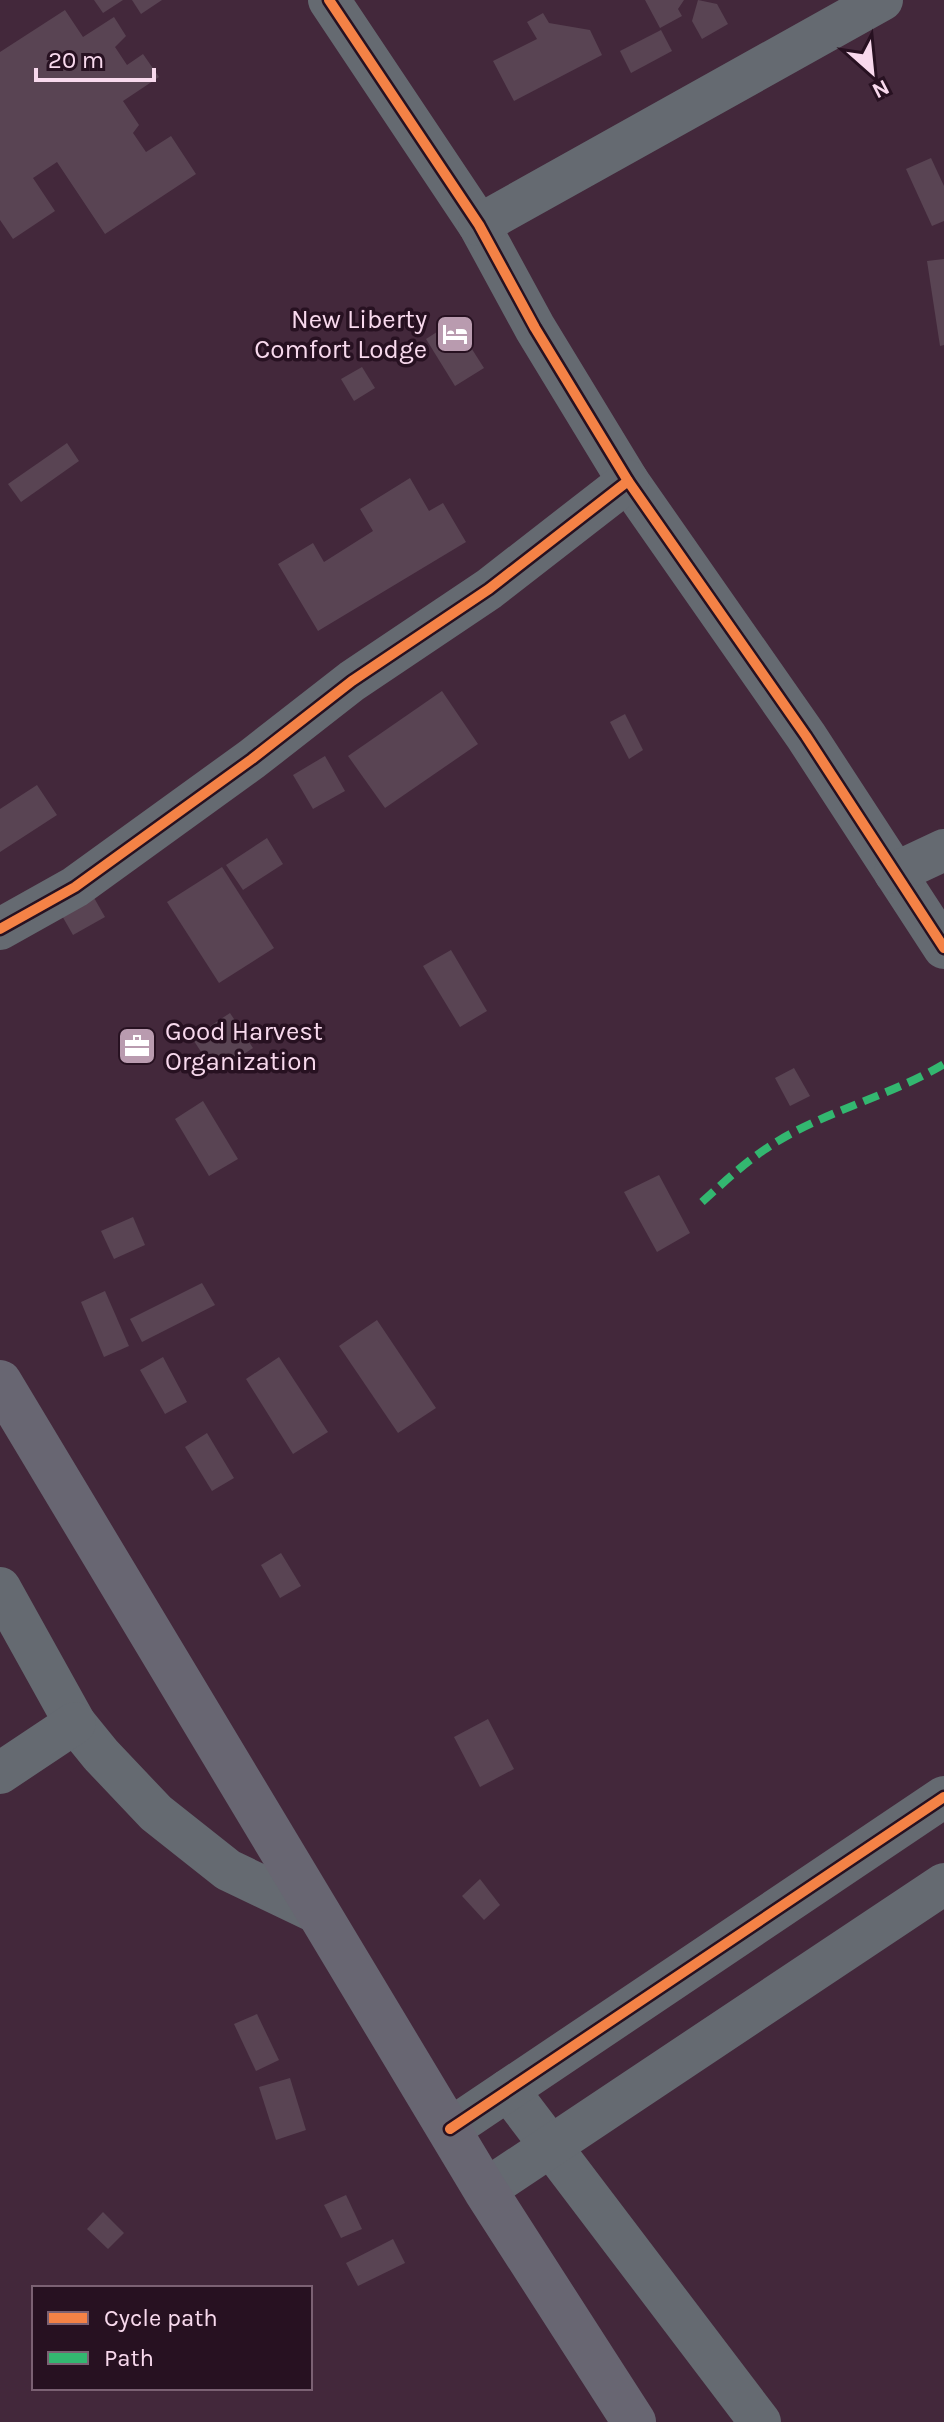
<svg xmlns="http://www.w3.org/2000/svg" width="944" height="2422" viewBox="0 0 944 2422" font-family="Karla,sans-serif">
  <rect width="100%" height="100%" fill="#43283b"/>
  <!-- building -->
  <g fill="#594453">
    <polygon points="94,0 123,0 103,13"/>
    <polygon points="132,0 162,0 141,14"/>
    <polygon points="645,0 684,0 678,9 682,16 660,28"/>
    <polygon points="698,0 717,4 728,24 702,39 692,21"/>
    <polygon points="65,10 83,37 114,17 126,36 115,47 127,65 143,54 159,77 123,101 139,125 133,133 146,152 171,136 196,174 105,234 57,162 33,178 55,211 13,239 0,220 0,52"/>
    <polygon points="543,13 549,23 590,30 602,55 514,101 493,61 537,39 527,22"/>
    <polygon points="661,30 672,51 631,73 620,51"/>
    <polygon points="931,158 944,186 944,221 932,226 906,169"/>
    <polygon points="944,259 944,345 940,346 927,261"/>
    <polygon points="454,321 484,368 455,386 426,339"/>
    <polygon points="362,367 375,388 354,401 341,379"/>
    <polygon points="67,443 79,461 21,502 8,484"/>
    <polygon points="410,478 429,511 443,503 466,542 318,631 278,564 313,543 324,562 373,531 360,509"/>
    <polygon points="442,691 478,744 385,808 348,756"/>
    <polygon points="625,714 643,750 629,759 610,722"/>
    <polygon points="325,756 345,791 313,809 293,775"/>
    <polygon points="37,785 57,815 0,852 0,809"/>
    <polygon points="267,838 283,864 243,890 226,865"/>
    <polygon points="222,867 274,948 219,983 167,902"/>
    <polygon points="93,896 105,917 73,935 61,914"/>
    <polygon points="451,950 487,1011 460,1027 423,966"/>
    <polygon points="230,1013 253,1048 215,1073 192,1038"/>
    <polygon points="794,1068 810,1096 790,1106 775,1078"/>
    <polygon points="203,1101 238,1159 209,1176 175,1119"/>
    <polygon points="659,1175 690,1233 657,1252 624,1192"/>
    <polygon points="133,1217 145,1245 114,1259 101,1231"/>
    <polygon points="202,1283 215,1305 142,1342 130,1319"/>
    <polygon points="105,1291 129,1346 104,1357 81,1302"/>
    <polygon points="377,1320 436,1408 398,1433 339,1346"/>
    <polygon points="163,1357 187,1402 165,1414 140,1370"/>
    <polygon points="279,1357 328,1432 293,1454 246,1379"/>
    <polygon points="207,1433 234,1478 212,1491 185,1447"/>
    <polygon points="281,1553 301,1586 280,1598 261,1565"/>
    <polygon points="488,1719 514,1769 480,1787 454,1737"/>
    <polygon points="480,1879 500,1905 484,1920 462,1896"/>
    <polygon points="257,2014 279,2060 256,2071 234,2024"/>
    <polygon points="290,2078 306,2130 276,2140 259,2087"/>
    <polygon points="346,2195 362,2229 341,2238 324,2205"/>
    <polygon points="103,2212 124,2233 108,2249 87,2229"/>
    <polygon points="393,2239 405,2263 358,2286 346,2263"/>
  </g>
  <g fill="none" stroke-linecap="round" stroke-linejoin="round">
    <!-- minor -->
    <g stroke="#656a71" stroke-width="42">
      <polyline points="329,0 479,225 535,328 628,481 806,736 944,948"/>
      <polyline points="479,225 882,0"/>
      <polyline points="895,873 944,850"/>
      <polyline points="0,929 75,887 252,759 352,681 489,589 628,481"/>
      <polyline points="0,1588 75,1723 101,1755 156,1813 228,1870 320,1914"/>
      <polyline points="0,1773 75,1723"/>
      <polyline points="508,2090 760,2422"/>
      <polyline points="450,2129 944,1797"/>
      <polyline points="485,2190 944,1884"/>
    </g>
    <!-- trunk -->
    <polyline stroke="#686672" stroke-width="44" points="0,1382 485,2190 634,2422"/>
    <!-- quiet -->
    <path stroke="#33b770" stroke-width="8" stroke-dasharray="16 8" stroke-linecap="butt" d="M 702,1202 C 722,1184 742,1165 764,1150 C 819,1112 887,1098 944,1064"/>
    <!-- cycleway casing -->
    <g stroke="#271121" stroke-width="15">
      <g id="cycleway">
        <polyline points="329,0 479,225 535,328 628,481 806,736 944,948"/>
        <polyline points="0,929 75,887 252,759 352,681 489,589 628,481"/>
        <polyline points="450,2129 944,1797"/>
      </g>
    </g>
    <!-- cycleway -->
    <use href="#cycleway" stroke="#f48246" stroke-width="10"/>
  </g>
  <!-- icons -->
  <defs>
    <g id="hotel-square" transform="scale(2)"><rect x="-9" y="-9" width="18" height="18" rx="4" fill="#b99baf" stroke="#271121"/><path d="M-6-4.5h1.5V1H6V5H4.5V3h-9V5H-6ZM-4 0a1.8 1.8 0 1 1 3.6 0ZM.5 0V-2.5h3Q6-2.5 6 0Z" fill="#fff"/></g>
    <g id="office-square" transform="scale(2)"><rect x="-9" y="-9" width="18" height="18" rx="4" fill="#b99baf" stroke="#271121"/><path d="M-6-3h4V-5.5h4V-3h4V5H-6ZM-1-4.5V-3h2v-1.5ZM-6 0V1H6V0Z" fill="#fff"/></g>
  </defs>
  <g fill-rule="evenodd">
    <use href="#hotel-square" x="455" y="334"/>
    <use href="#office-square" x="137" y="1046"/>
  </g>
  <g text-anchor="middle" dominant-baseline="central" stroke-width="7" stroke-linejoin="round" paint-order="stroke">
    <!-- poi labels -->
    <g font-size="26" fill="#f8d9ed" stroke="#271121" text-anchor="end">
      <text x="427" y="319">New Liberty<tspan x="427" dy="30">Comfort Lodge</tspan></text>
      <text x="165" y="1031" text-anchor="start">Good Harvest<tspan x="165" dy="30">Organization</tspan></text>
    </g>
  </g>
  <!-- legend -->
  <rect x="32" y="2286" width="280" height="104" fill="#271121" stroke="#7b6173" stroke-width="2"/>
  <rect x="48" y="2312" width="40" height="12" fill="#f48246" stroke="#7b6173" stroke-width="2"/>
  <text x="104" y="2326" font-size="24" fill="#f8d9ed">Cycle path</text>
  <rect x="48" y="2352" width="40" height="12" fill="#33b770" stroke="#7b6173" stroke-width="2"/>
  <text x="104" y="2366" font-size="24" fill="#f8d9ed">Path</text>
  <!-- north arrow -->
  <g transform="translate(872 72) rotate(153)" stroke="#271121" stroke-width="6" paint-order="stroke">
  <path d="M0-6L14 30L0 20L-14 30Z" fill="#f8d9ed"/>
  <text y="-12" font-size="22" font-weight="bold" text-anchor="middle" fill="#f8d9ed">N</text>
  </g>
  <!-- scale -->
  <path d="M36 68v12h118v-12" fill="none" stroke="#f8d9ed" stroke-width="4"/>
  <text x="48" y="68" font-size="24" fill="#f8d9ed" stroke="#271121" stroke-width="6" paint-order="stroke">20 m</text>
</svg>
